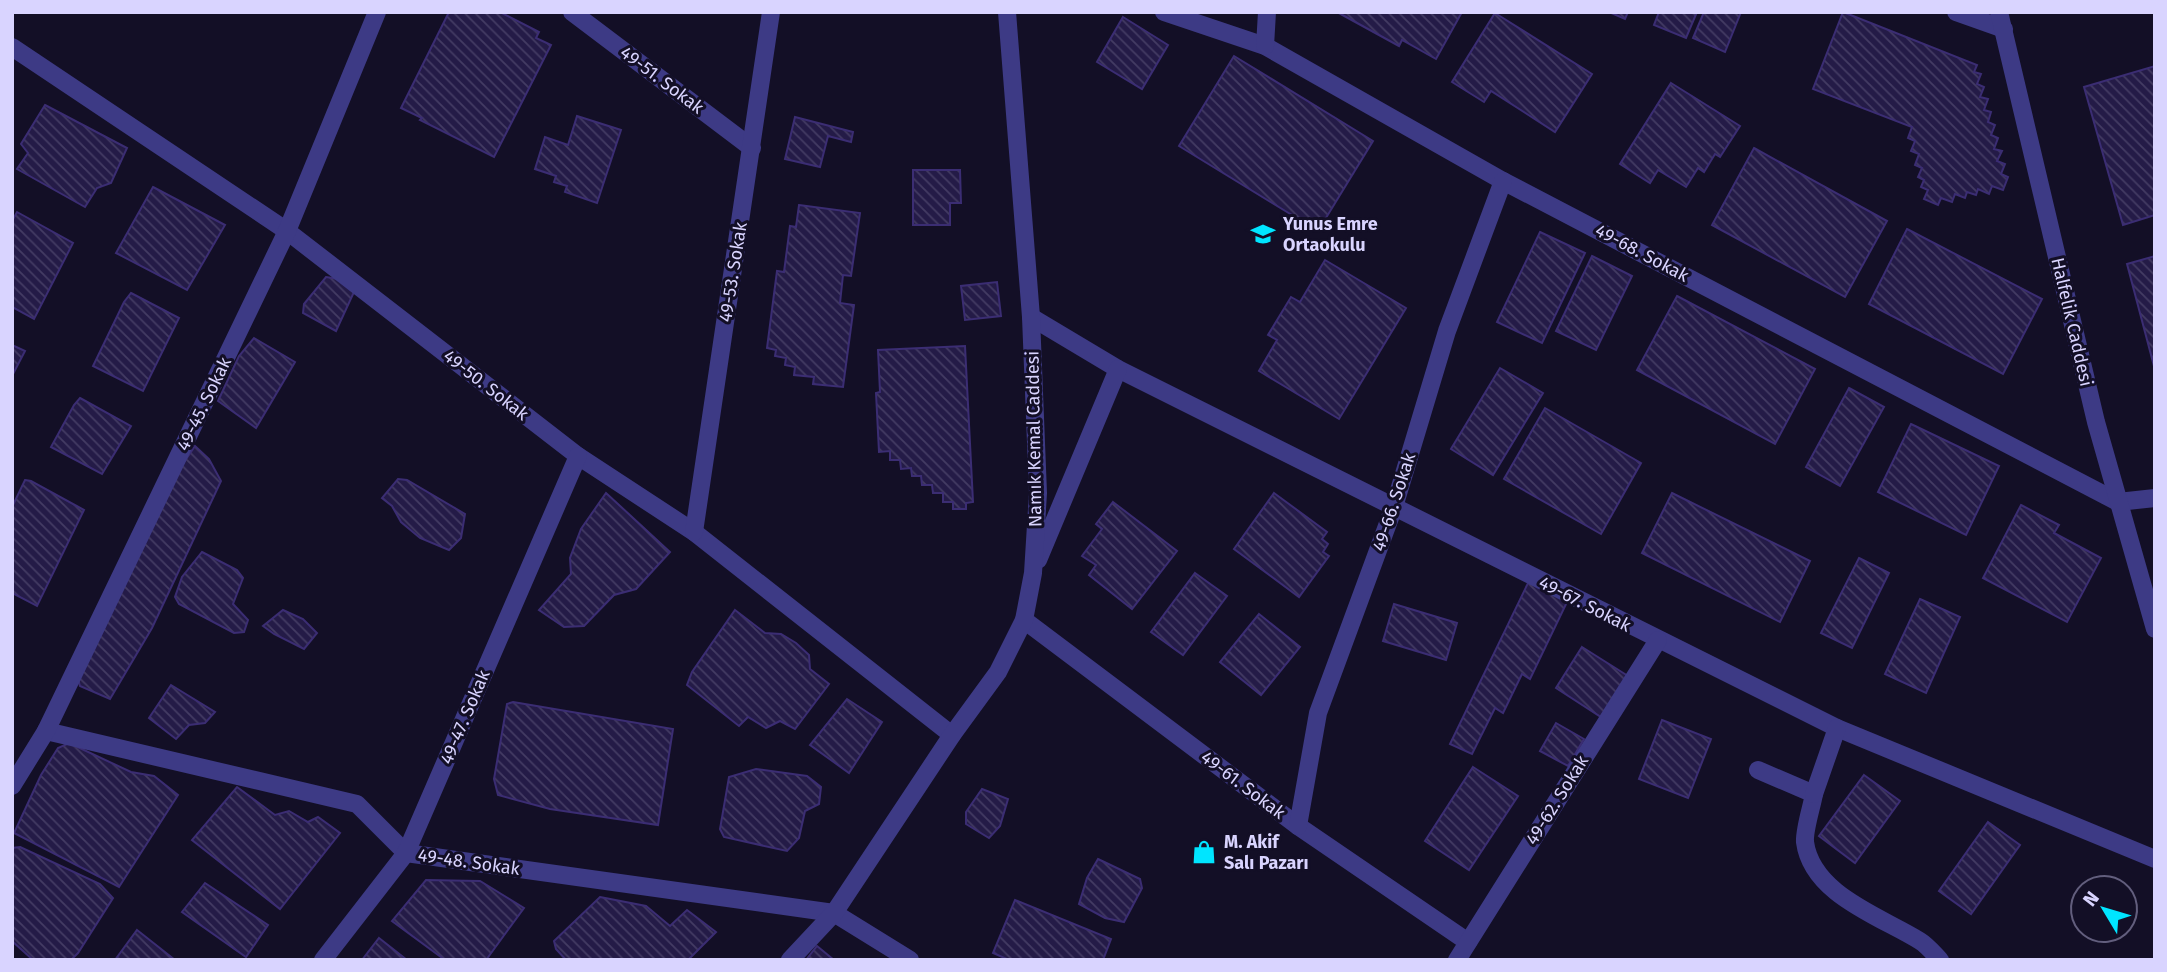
<svg xmlns="http://www.w3.org/2000/svg" width="2167" height="972" viewBox="0 0 2167 972" font-family="'Fira Sans',sans-serif">
  <defs>
    <pattern id="building-back-hatch" width="6" height="6" patternUnits="userSpaceOnUse" patternTransform="scale(1.75)"><rect width="6" height="6" fill="#241b47"/><path d="M-1 5l2 2M0 0l6 6M5-1l2 2" fill="none" stroke="#433b63"/></pattern>
  </defs>
  <rect width="100%" height="100%" fill="#130f26"/>
  <!-- building -->
  <g fill="url(#building-back-hatch)" stroke="#3b2d73" stroke-width="2">
    <polygon points="449,12 500,12 539,32 536,38 551,45 494,157 420,120 422,118 401,108"/>
    <polygon points="1337,12 1462,12 1436,59 1402,40 1399,46"/>
    <polygon points="1609,12 1628,12 1625,19"/>
    <polygon points="1659,12 1697,12 1686,38 1654,25"/>
    <polygon points="1704,12 1741,12 1725,52 1693,38"/>
    <polygon points="1843,12 1977,65 1974,72 1981,74 1977,84 1984,87 1980,97 1988,99 1984,110 1991,112 1988,122 1995,125 1991,135 1998,138 1994,149 2002,151 1997,161 2005,164 2001,174 2008,177 2003,190 1992,186 1989,194 1978,189 1976,195 1967,192 1965,198 1955,194 1952,202 1941,198 1938,205 1924,199 1928,190 1921,187 1924,180 1918,177 1922,168 1915,165 1919,154 1911,151 1915,141 1908,138 1912,127 1813,89"/>
    <polygon points="1495,13 1592,74 1555,132 1491,91 1484,102 1452,82"/>
    <polygon points="1123,17 1168,45 1142,89 1097,62"/>
    <polygon points="1234,56 1373,141 1318,231 1179,146"/>
    <polygon points="2155,66 2155,215 2123,225 2084,87"/>
    <polygon points="1671,83 1740,126 1720,157 1715,154 1704,172 1698,168 1686,187 1658,170 1650,183 1620,164"/>
    <polygon points="45,105 127,148 111,183 97,188 85,207 17,169 28,153 21,144"/>
    <polygon points="577,116 621,130 597,203 565,192 567,186 554,182 556,176 535,169 545,137 568,145"/>
    <polygon points="795,117 853,132 851,142 828,136 820,167 785,159"/>
    <polygon points="1754,148 1887,221 1845,297 1712,225"/>
    <polygon points="913,170 960,170 961,203 950,203 950,225 913,225"/>
    <polygon points="153,187 225,225 187,290 116,253"/>
    <polygon points="799,205 860,213 851,276 843,275 840,303 854,305 843,387 813,384 814,377 794,375 795,367 785,365 786,358 775,356 776,350 767,348 777,271 784,272 790,226 796,227"/>
    <polygon points="17,212 73,243 34,319 12,307 12,221"/>
    <polygon points="1907,229 2042,299 2003,374 1869,304"/>
    <polygon points="1540,232 1585,253 1542,343 1497,322"/>
    <polygon points="1592,256 1632,276 1596,350 1556,331"/>
    <polygon points="2155,256 2155,370 2127,264"/>
    <polygon points="1325,260 1406,308 1339,419 1259,371 1277,340 1268,335 1291,297 1300,302"/>
    <polygon points="326,277 344,280 354,292 336,331 303,313 304,304"/>
    <polygon points="997,282 1001,316 965,320 961,286"/>
    <polygon points="131,293 179,318 143,391 93,366 124,302"/>
    <polygon points="1677,296 1815,369 1775,444 1637,370"/>
    <polygon points="254,338 295,362 256,428 218,401 239,356"/>
    <polygon points="12,345 25,351 12,376"/>
    <polygon points="965,346 973,502 966,503 966,509 953,509 953,502 943,502 943,493 933,493 932,485 922,485 921,476 912,476 911,468 901,469 900,460 890,460 890,451 879,452 876,393 880,392 878,350"/>
    <polygon points="1500,368 1543,393 1493,475 1451,449"/>
    <polygon points="1849,388 1884,407 1840,486 1806,467"/>
    <polygon points="80,398 131,426 102,474 51,447 74,405"/>
    <polygon points="1545,408 1641,463 1601,534 1504,479"/>
    <polygon points="1911,424 1999,466 1966,535 1878,492"/>
    <polygon points="195,446 209,459 221,481 152,628 110,699 80,686 77,675 180,468"/>
    <polygon points="398,479 407,480 465,514 461,538 449,550 420,538 401,522 392,506 382,498"/>
    <polygon points="25,480 31,481 84,510 37,606 12,593 12,507"/>
    <polygon points="606,493 670,552 636,589 614,595 584,626 564,627 539,610 571,574 570,558 581,529"/>
    <polygon points="1274,493 1327,532 1322,539 1328,544 1323,552 1329,556 1299,597 1234,549"/>
    <polygon points="1672,493 1810,561 1780,622 1642,553"/>
    <polygon points="1113,502 1177,551 1132,609 1089,575 1096,565 1082,556 1102,529 1096,524"/>
    <polygon points="2021,505 2059,525 2054,533 2101,558 2067,622 1983,578"/>
    <polygon points="202,552 237,570 243,578 233,604 248,620 244,632 234,633 179,604 175,597 182,577"/>
    <polygon points="1859,558 1889,573 1852,648 1821,633"/>
    <polygon points="1195,573 1227,596 1183,655 1151,632"/>
    <polygon points="1529,581 1568,600 1530,679 1522,674 1503,713 1495,708 1472,754 1450,744"/>
    <polygon points="1920,599 1960,617 1926,693 1885,674"/>
    <polygon points="1394,604 1457,623 1446,660 1383,641"/>
    <polygon points="283,610 303,619 317,633 304,649 274,634 263,626"/>
    <polygon points="735,610 765,633 781,634 796,643 809,655 810,669 829,684 795,729 780,721 766,728 748,717 739,726 687,685 692,672"/>
    <polygon points="1259,614 1300,647 1261,695 1220,662"/>
    <polygon points="1582,647 1628,676 1601,717 1556,688"/>
    <polygon points="171,685 215,712 205,723 189,725 176,739 149,718"/>
    <polygon points="847,699 882,722 849,773 810,745"/>
    <polygon points="513,702 673,729 658,825 550,809 498,795 494,779 507,704"/>
    <polygon points="1662,720 1711,739 1688,798 1639,779"/>
    <polygon points="1556,723 1584,739 1568,766 1540,751"/>
    <polygon points="69,743 131,772 154,776 178,795 119,887 14,833 41,775 58,748"/>
    <polygon points="1473,767 1518,796 1469,870 1425,841"/>
    <polygon points="756,769 807,776 821,787 819,804 805,811 799,838 787,851 724,837 720,829 729,777"/>
    <polygon points="1864,775 1900,801 1855,863 1819,836"/>
    <polygon points="237,787 275,815 289,811 308,822 318,817 340,833 280,909 192,840"/>
    <polygon points="982,789 1008,799 1000,826 989,838 966,824 966,812"/>
    <polygon points="1988,822 2020,845 1971,914 1939,891"/>
    <polygon points="20,847 100,884 113,898 78,953 71,960 33,960 12,941 12,848"/>
    <polygon points="1098,859 1140,879 1142,888 1124,922 1105,918 1079,904 1087,878"/>
    <polygon points="426,880 480,881 524,908 486,960 445,960 392,921"/>
    <polygon points="205,883 268,925 246,957 182,912"/>
    <polygon points="600,897 646,906 670,926 687,910 716,932 688,960 566,960 556,949 554,941"/>
    <polygon points="1015,900 1111,939 1103,960 1009,960 993,953"/>
    <polygon points="137,930 175,960 115,960"/>
    <polygon points="379,938 407,960 362,960"/>
    <polygon points="817,946 834,960 806,960"/>
  </g>
  <g fill="none" stroke-linecap="round" stroke-linejoin="round">
    <!-- minor -->
    <g stroke="#3d3a85" stroke-width="18">
      <polyline points="572,12 752,148"/>
      <polyline points="1164,12 1265,46 1503,181 2118,502 2155,498"/>
      <polyline points="1956,12 2004,29"/>
      <polyline points="1999,12 2096,422 2155,629"/>
      <polyline points="1265,46 1267,12"/>
      <polyline points="12,47 287,231 578,456 694,532 952,735"/>
      <polyline points="1031,317 1118,369 1837,728 2155,859"/>
      <polyline points="694,532 771,12"/>
      <polyline points="1038,560 1118,369"/>
      <polyline points="1024,620 1298,826 1468,942"/>
      <polyline points="46,731 357,804 406,853 834,913 910,960"/>
      <path d="M 1758,770 L 1814,794 C 1812,806 1804,830 1805,842 C 1812,895 1882,917 1920,941 C 1928,946 1934,954 1940,960"/>
      <polyline points="12,786 46,731 287,231 377,12"/>
      <polyline points="1814,794 1837,728"/>
      <polyline points="1298,826 1318,713 1394,507 1447,331 1503,181"/>
      <polyline points="323,960 406,853 578,456"/>
      <polyline points="790,960 834,913 952,735 998,672 1024,620 1033,573 1038,493 1031,317 1007,12"/>
      <polyline points="1457,960 1658,640"/>
    </g>
  </g>
  <!-- icons -->
  <defs>
    <g id="school-bare" transform="scale(1.89)"><path d="M0-5L7-2L0 1L-7-2ZM-4 1L0 2.5L4 1V4Q0 6-4 4Z" fill="#00e5ff" stroke="#130f26" stroke-width="2.5" paint-order="stroke"/></g>
    <g id="shop-bare" transform="scale(1.89)"><path d="M-5-2.5h2.3a2.7 3.5 0 0 1 5.4 0H5L5.5 6h-11ZM-1.5-2.5h3a1.5 2.3 0 0 0-3 0Z" fill="#00e5ff" stroke="#130f26" stroke-width="2.5" paint-order="stroke"/></g>
  </defs>
  <g fill-rule="evenodd">
    <use href="#school-bare" x="1263" y="234"/>
    <use href="#shop-bare" x="1204" y="852"/>
  </g>
  <g text-anchor="middle" dominant-baseline="central" stroke-width="6" stroke-linejoin="round" paint-order="stroke">
    <!-- street labels -->
    <g font-size="18" fill="#d9d4ff" stroke="#130f26">
      <text transform="translate(662 80) rotate(37)">49-51. Sokak</text>
      <text transform="translate(1642 253) rotate(28)">49-68. Sokak</text>
      <text transform="translate(733 272) rotate(-81)">49-53. Sokak</text>
      <text transform="translate(2072 322) rotate(77)">Halfelik Caddesi</text>
      <text transform="translate(486 385) rotate(38)">49-50. Sokak</text>
      <text transform="translate(204 404) rotate(-64)">49-45. Sokak</text>
      <text transform="translate(1034 439) rotate(-91)">Namık Kemal Caddesi</text>
      <text transform="translate(1394 502) rotate(-72)">49-66. Sokak</text>
      <text transform="translate(1585 604) rotate(27)">49-67. Sokak</text>
      <text transform="translate(465 717) rotate(-67)">49-47. Sokak</text>
      <text transform="translate(1243 785) rotate(37)">49-61. Sokak</text>
      <text transform="translate(1557 800) rotate(-58)">49-62. Sokak</text>
      <text transform="translate(469 862) rotate(8)">49-48. Sokak</text>
    </g>
    <!-- poi labels -->
    <g font-size="18" font-weight="bold" fill="#d9d4ff" stroke="#130f26" text-anchor="start">
      <text x="1283" y="224">Yunus Emre<tspan x="1283" dy="21">Ortaokulu</tspan></text>
      <text x="1224" y="842">M. Akif<tspan x="1224" dy="21">Salı Pazarı</tspan></text>
    </g>
  </g>
  <!-- border -->
  <rect width="2167" height="972" fill="none" stroke="#d9d4ff" stroke-width="28"/>
  <!-- north arrow -->
  <g transform="translate(2104 909) rotate(308)"><circle r="33" fill="#130f26" stroke="#625e7d" stroke-width="2"/>
  <path d="M0-5L12 26L0 18L-12 26Z" fill="#00e5ff"/>
  <text y="-10" font-size="19" font-weight="bold" text-anchor="middle" fill="#d9d4ff">N</text>
  </g>
</svg>
